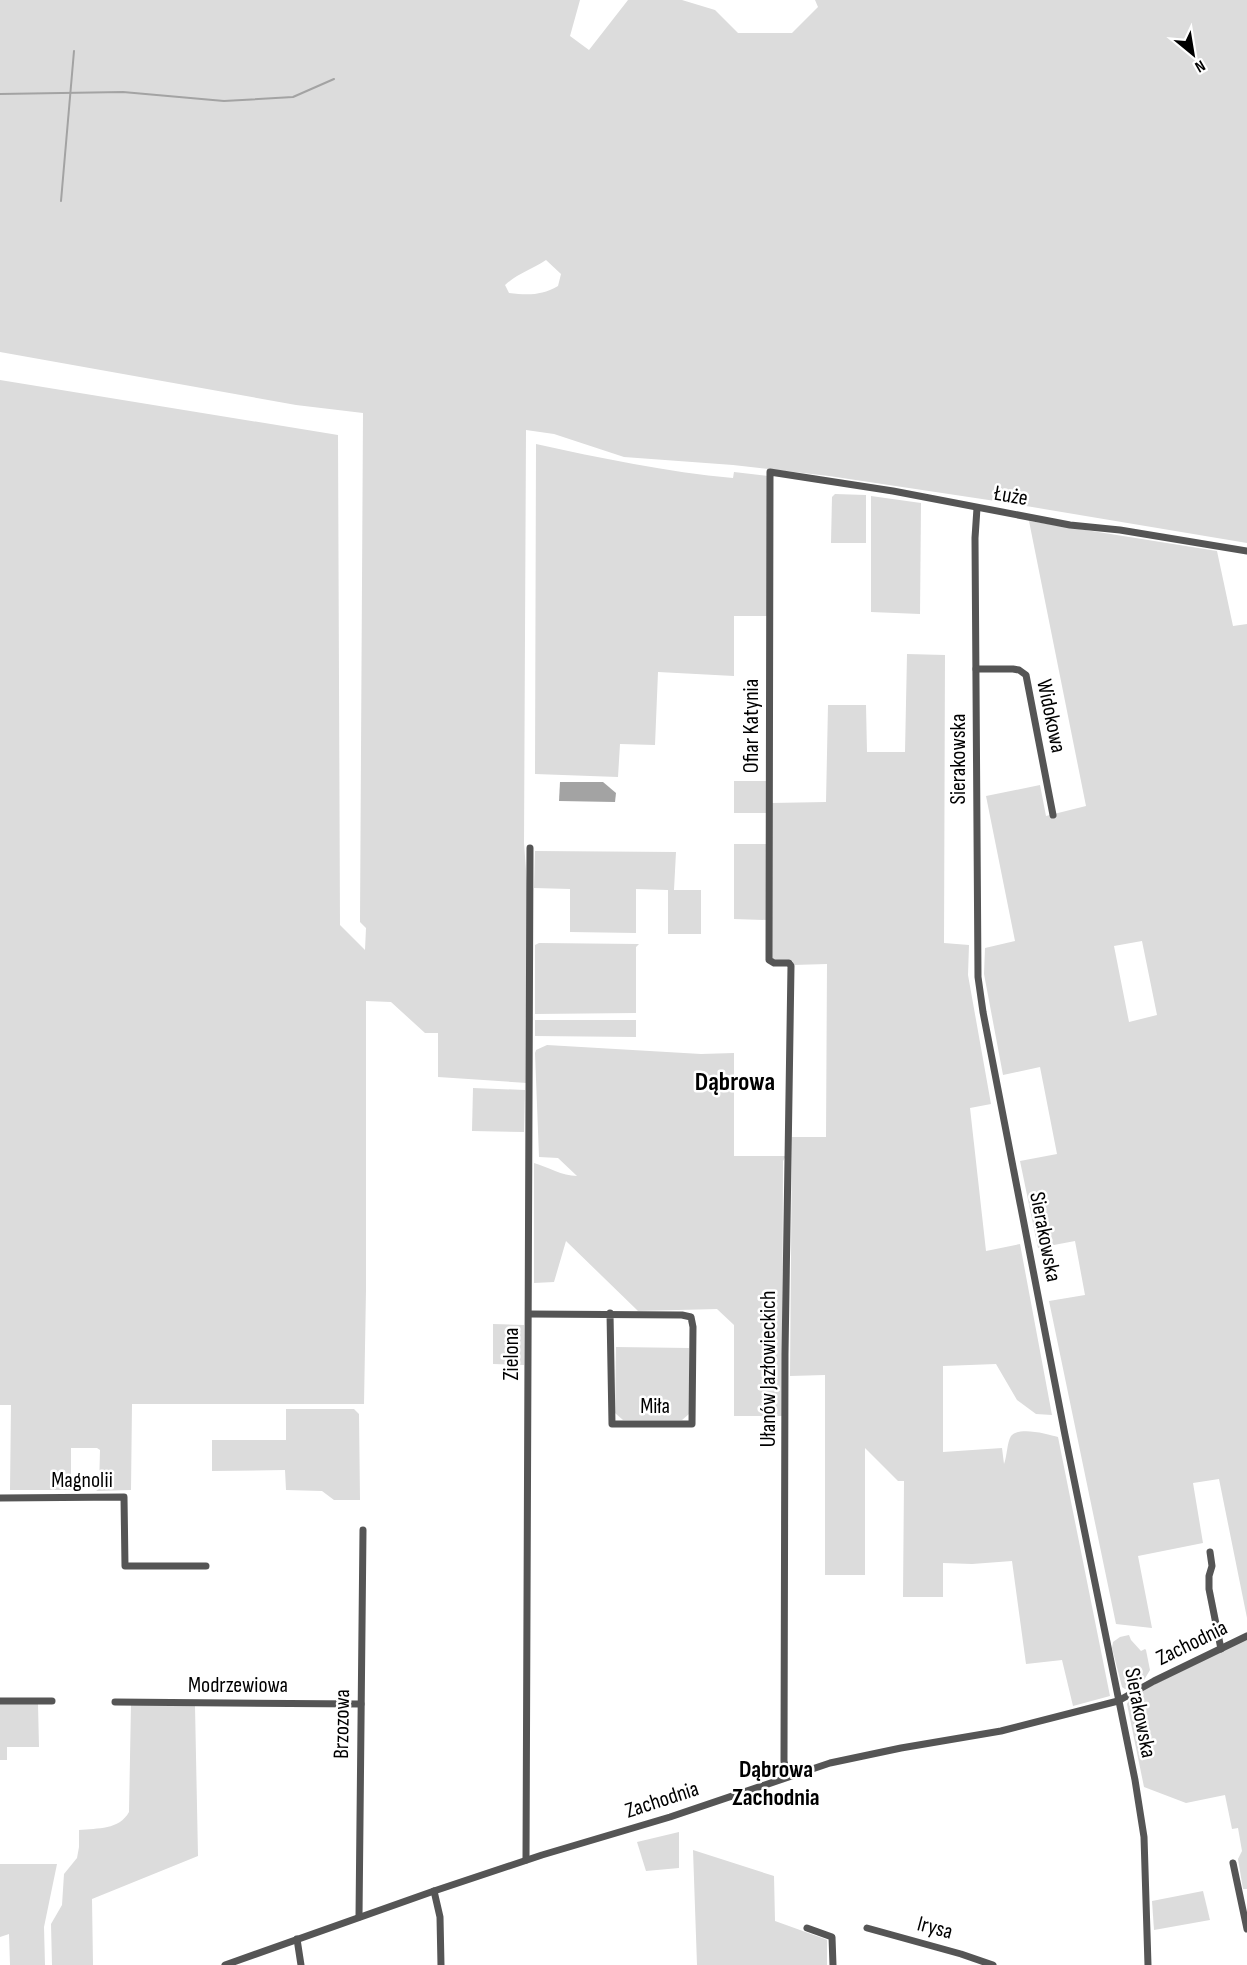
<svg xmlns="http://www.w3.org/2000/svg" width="1247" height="1965" viewBox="0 0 1247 1965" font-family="'Sofia Sans Condensed',sans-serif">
  <rect width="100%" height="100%" fill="#fff"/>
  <!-- green -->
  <g fill="#dcdcdc" fill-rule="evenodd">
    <path d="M 0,0 L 580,0 L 570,36 L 589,50 L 628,0 L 682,0 L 715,10 L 738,33 L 792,33 L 818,7 L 815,0 L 1247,0 L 1247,543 L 1002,502 L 829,476 L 733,465 L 624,457 L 554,434 L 526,430 L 524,843 L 527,884 L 527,1083 L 438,1077 L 438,1033 L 425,1033 L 391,1002 L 366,1001 L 366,1290 L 364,1404 L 132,1404 L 131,1490 L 96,1491 L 99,1489 L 100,1450 L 97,1448 L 71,1448 L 71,1490 L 10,1490 L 11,1405 L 0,1405 L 0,380 L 338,435 L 340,925 L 365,950 L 366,928 L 360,922 L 363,413 L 296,405 L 0,352 ZM 546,260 L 561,274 L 558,286 C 541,296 527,295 509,293 L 505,285 C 518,273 531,270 546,260 Z"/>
    <path d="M 536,444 C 600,458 667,472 733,478 L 734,472 L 768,476 L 767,616 L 734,616 L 734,676 L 658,672 L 655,745 L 620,744 L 618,777 L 535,774 Z"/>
    <polygon points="835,494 866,495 866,543 831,543 832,497"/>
    <polygon points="871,496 921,503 920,614 871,612"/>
    <path d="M 1029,521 L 1217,551 L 1233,626 L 1247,624 L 1247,1618 L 1219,1479 L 1193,1483 L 1203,1543 L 1138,1556 L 1152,1628 L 1116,1624 L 1049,1301 L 1085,1295 L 1075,1241 L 1038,1248 L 1020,1161 L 1057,1154 L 1040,1067 L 1003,1075 L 984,974 L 985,948 L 1015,941 L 986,796 L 1040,785 L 1046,816 L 1086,806 ZM 1142,941 L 1157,1015 L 1129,1022 L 1114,946 Z"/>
    <path d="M 907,654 L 945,655 L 944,943 L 969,945 L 968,975 L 991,1104 L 970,1108 L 986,1251 L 1020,1244 L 1052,1415 L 1036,1414 L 1017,1400 L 996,1364 L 943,1366 L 943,1452 L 1002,1448 L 1004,1464 C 1007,1457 1007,1442 1011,1436 C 1019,1426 1048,1434 1058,1437 L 1110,1696 L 1073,1706 L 1062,1660 L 1026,1664 L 1012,1561 L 972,1564 L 943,1563 L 943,1597 L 903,1597 L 904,1481 L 898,1481 L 865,1448 L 865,1575 L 825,1575 L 825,1375 L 790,1376 L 792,1137 L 826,1137 L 827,964 L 793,965 L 793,961 L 774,961 L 771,958 L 771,803 L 826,802 L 828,705 L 866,705 L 867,752 L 905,752 Z"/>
    <polygon points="734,781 767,781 768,813 734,813"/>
    <polygon points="734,844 767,844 767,920 734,919"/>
    <polygon points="535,851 676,852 674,890 701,890 701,934 668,934 668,890 636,889 636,933 570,932 570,889 534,888"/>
    <polygon points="539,943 639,944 636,947 636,1013 535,1014 535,945"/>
    <polygon points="535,1020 636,1020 636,1037 535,1036"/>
    <path d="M 547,1045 L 701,1054 L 734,1053 L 734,1156 L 786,1156 L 783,1161 L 782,1416 L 734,1416 L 734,1325 L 717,1309 L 638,1311 L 566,1241 L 554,1282 L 534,1283 L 534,1163 C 548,1167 562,1176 577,1176 L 558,1158 L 539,1157 L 535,1053 L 536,1050 Z"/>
    <polygon points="473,1088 525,1090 524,1132 472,1131"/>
    <polygon points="493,1324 524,1325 524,1365 493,1364"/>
    <polygon points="616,1347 689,1348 689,1414 682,1420 623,1420 615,1413"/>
    <polygon points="286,1409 354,1409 359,1414 360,1500 334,1500 322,1491 286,1490 285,1470 212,1471 212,1440 286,1440"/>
    <polygon points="1129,1635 1131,1640 1141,1651 1145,1649 1146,1650 1150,1670 1144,1680 1125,1689 1122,1687 1112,1648 1113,1642 1120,1637"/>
    <polygon points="1247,1639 1247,1889 1243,1889 1238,1859 1242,1851 1238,1828 1232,1829 1225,1795 1186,1803 1144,1787 1127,1704 1129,1700 1143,1693 1141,1691"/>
    <polygon points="0,1704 38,1704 39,1747 7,1747 7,1760 0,1760"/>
    <path d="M 131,1704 L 195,1706 L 198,1856 L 92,1899 L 93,1965 L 52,1965 L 51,1924 L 62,1905 L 64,1874 L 77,1858 L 79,1847 L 79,1830 C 98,1828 119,1830 129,1812 Z"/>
    <polygon points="679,1832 679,1868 646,1871 637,1842"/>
    <polygon points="693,1850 774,1876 775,1921 825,1939 827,1940 827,1965 697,1965"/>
    <polygon points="0,1864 57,1864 44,1927 45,1965 10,1965 9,1934 0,1937"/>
    <polygon points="1203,1891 1210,1920 1154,1930 1152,1901"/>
  </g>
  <!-- water -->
  <polygon fill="#a3a3a3" points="560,782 603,782 616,793 615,802 559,801"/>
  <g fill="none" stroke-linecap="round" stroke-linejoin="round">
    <!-- stream -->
    <g stroke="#a3a3a3" stroke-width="2">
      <polyline points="0,94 123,92 224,101 293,97 334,79"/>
      <polyline points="61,201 74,51"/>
    </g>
    <!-- minor -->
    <g stroke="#555" stroke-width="7">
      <polyline points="977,508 975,538 978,977 983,1012 1065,1435 1135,1780 1144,1837 1148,1965"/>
      <polyline points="976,669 1013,669 1019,670 1026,675 1053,815"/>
      <polyline points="529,1314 682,1315 691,1317 693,1327 692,1424 612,1424 610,1313"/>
      <polyline points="0,1498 124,1497 125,1566 206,1566"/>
      <polyline points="1210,1552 1212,1566 1209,1576 1209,1589 1221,1649"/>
      <polyline points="0,1701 52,1701"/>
      <polyline points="115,1702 361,1704"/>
      <polyline points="787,1777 784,1761 785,1354 791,966 789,963 774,963 769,960 770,472 893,491 1070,525 1120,530 1247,551"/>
      <polyline points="526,1860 530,848"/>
      <polyline points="1233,1863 1247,1929"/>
      <polyline points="434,1891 440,1917 441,1965"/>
      <polyline points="359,1917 363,1530"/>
      <polyline points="807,1928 832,1937 833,1965"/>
      <polyline points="867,1928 961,1954 993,1965"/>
      <polyline points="297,1939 301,1965"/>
      <polyline points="225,1965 434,1891 542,1855 670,1817 830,1763 901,1748 1001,1731 1118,1701 1154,1681 1247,1636"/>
    </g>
  </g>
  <g text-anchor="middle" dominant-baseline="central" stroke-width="5" stroke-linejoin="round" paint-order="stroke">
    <!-- street labels -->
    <g font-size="22" fill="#000" stroke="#fff">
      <text transform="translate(1011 496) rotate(10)">Łuże</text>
      <text transform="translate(1051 716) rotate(78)">Widokowa</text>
      <text transform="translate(751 726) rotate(-90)">Ofiar Katynia</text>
      <text transform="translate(958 759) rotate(-90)">Sierakowska</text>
      <text transform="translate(1045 1237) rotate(79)">Sierakowska</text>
      <text transform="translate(511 1354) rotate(-90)">Zielona</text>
      <text transform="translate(768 1369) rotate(-90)">Ułanów Jazłowieckich</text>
      <text x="655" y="1406">Miła</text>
      <text x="82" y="1480">Magnolii</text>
      <text transform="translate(1192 1643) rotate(-26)">Zachodnia</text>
      <text x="238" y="1685">Modrzewiowa</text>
      <text transform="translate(1140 1713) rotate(79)">Sierakowska</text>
      <text transform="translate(342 1724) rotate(-89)">Brzozowa</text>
      <text transform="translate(662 1800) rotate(-18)">Zachodnia</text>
      <text transform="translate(935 1928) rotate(15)">Irysa</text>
    </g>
    <!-- neighbourhood labels -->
    <g font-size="24" font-weight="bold" fill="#000" stroke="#fff">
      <text x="776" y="1769">Dąbrowa<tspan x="776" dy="28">Zachodnia</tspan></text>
    </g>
    <!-- quarter labels -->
    <g font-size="26" font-weight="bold" fill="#000" stroke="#fff">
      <text x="735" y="1082">Dąbrowa</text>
    </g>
  </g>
  <!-- north arrow -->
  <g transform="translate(1193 54) rotate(150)" stroke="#ffffff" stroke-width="4.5" paint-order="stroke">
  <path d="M0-4.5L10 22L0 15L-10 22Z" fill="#000000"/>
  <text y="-9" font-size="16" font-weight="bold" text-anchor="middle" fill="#000000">N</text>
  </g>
</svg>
